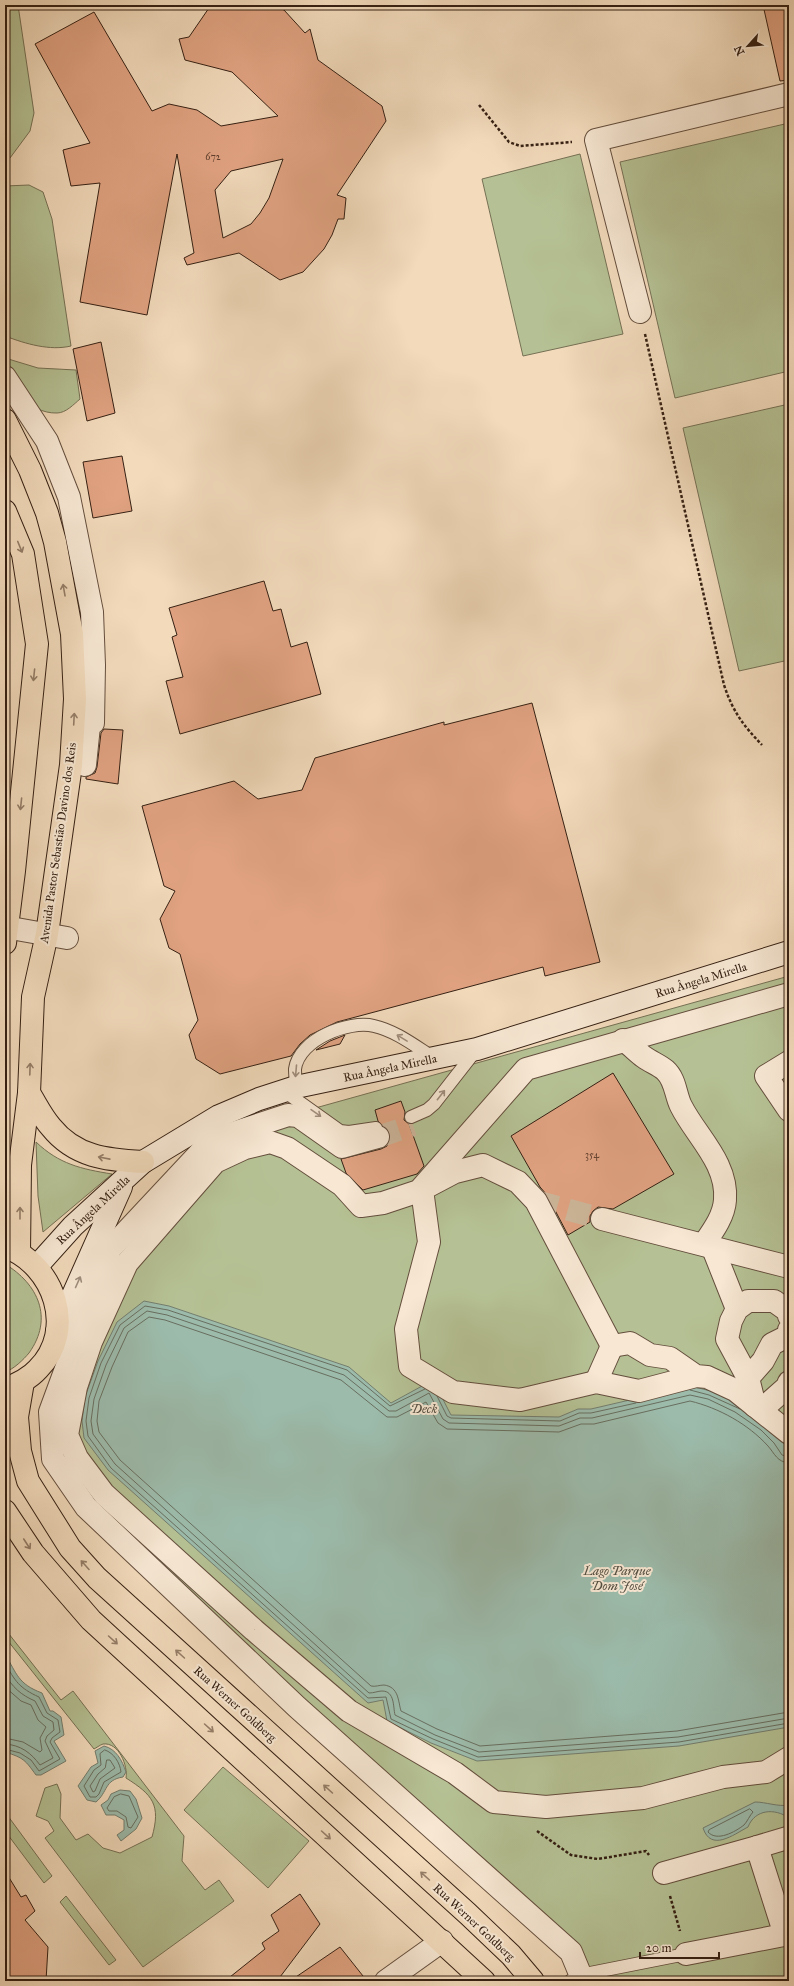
<svg xmlns="http://www.w3.org/2000/svg" width="794" height="1986" viewBox="0 0 794 1986" font-family="'IM FELL Great Primer',serif">
  <rect width="100%" height="100%" fill="#f2dabb"/>
  <filter id="stains"><feTurbulence type="fractalNoise" baseFrequency=".005" numOctaves="4"/><feColorMatrix values="0 0 0 0 .2 0 0 0 0 .09 0 0 0 0 .02 0 0 0 .5 -.17"/></filter>
  <radialGradient id="worn" r=".72"><stop offset=".6" stop-color="#630" stop-opacity="0"/><stop offset="1" stop-color="#630" stop-opacity=".3"/></radialGradient>
  <!-- green -->
  <g fill="#b5c194" stroke="#757054">
    <polygon points="14,5 18,5 34,113 30,131 10,158 5,161 5,16"/>
    <polygon points="789,123 789,371 675,398 620,162"/>
    <polygon points="580,154 623,334 523,356 482,179"/>
    <path d="M 29,185 L 43,192 L 52,219 L 71,346 C 50,351 26,344 5,336 L 5,186 Z"/>
    <path d="M 5,358 L 38,368 L 76,370 L 80,399 C 74,404 66,413 57,413 C 29,414 5,384 5,358 Z"/>
    <polygon points="789,404 789,660 739,671 683,428"/>
    <polygon points="789,976 789,1981 586,1981 88,1506 55,1459 112,1250 213,1141 301,1112"/>
    <path d="M 36,1142 C 59,1164 81,1169 112,1174 L 43,1232 L 38,1196 Z"/>
    <path d="M 5,1264 C 38,1284 54,1318 29,1353 C 23,1360 14,1369 5,1372 Z"/>
    <path d="M 5,1629 L 61,1700 L 73,1691 L 184,1836 L 182,1861 L 205,1890 L 219,1880 L 234,1901 L 143,1967 L 45,1838 L 54,1831 L 48,1821 L 36,1816 L 45,1788 L 57,1784 L 61,1794 L 60,1818 L 76,1840 L 88,1834 L 103,1848 L 120,1853 L 152,1837 C 161,1805 153,1795 126,1778 C 128,1766 119,1742 103,1744 C 100,1745 96,1748 94,1749 L 8,1641 L 5,1640 Z"/>
    <polygon points="223,1767 309,1841 268,1888 184,1810"/>
    <polygon points="5,1812 52,1876 44,1883 5,1831"/>
    <polygon points="66,1896 116,1960 109,1965 60,1902"/>
  </g>
  <!-- water -->
  <g fill="#9cbbab" stroke="#737d6e">
    <polygon points="144,1301 169,1306 349,1367 391,1403 433,1380 451,1415 559,1417 578,1409 591,1409 690,1386 711,1391 740,1404 781,1437 789,1451 789,1727 679,1746 477,1761 431,1743 387,1721 383,1700 368,1703 108,1470 84,1438 82,1421 85,1397 98,1361 117,1322"/>
    <path d="M 5,1654 C 17,1674 18,1684 42,1693 L 50,1711 L 53,1711 L 61,1717 L 64,1735 L 54,1741 L 66,1761 L 41,1775 L 36,1775 C 25,1760 24,1758 5,1752 Z"/>
    <path d="M 104,1746 C 116,1749 122,1760 126,1772 L 123,1777 C 104,1780 108,1792 96,1802 L 87,1800 L 78,1786 L 91,1767 L 98,1763 L 95,1751 Z"/>
    <polygon points="120,1790 130,1791 136,1799 142,1818 136,1829 121,1841 117,1835 124,1830 124,1820 115,1815 106,1815 101,1805 108,1800 111,1794"/>
    <path d="M 755,1802 C 766,1802 778,1807 789,1805 L 789,1818 C 775,1808 755,1809 748,1827 C 733,1835 711,1852 703,1828 Z"/>
  </g>
  <g fill="none" stroke-linecap="round" stroke-linejoin="round">
    <!-- shore -->
    <g stroke="#686e5f" stroke-width="1">
      <polyline points="425,1389 390,1406 347,1370 168,1310 145,1306 120,1325 101,1363 89,1398 86,1421 88,1436 111,1468 368,1698 386,1697 391,1719 433,1739 478,1757 679,1742 789,1723"/>
      <polyline points="690,1390 709,1395 740,1409"/>
      <polyline points="437,1396 447,1416 451,1418 560,1421 579,1413 591,1413 636,1403"/>
      <path d="M 789,1457 L 782,1455 L 774,1443 L 761,1430 L 735,1412 L 708,1399 L 690,1395 L 592,1418 L 580,1418 L 559,1426 L 449,1423 L 443,1419 L 429,1393 L 396,1411 L 389,1411 L 344,1375 L 167,1315 L 147,1311 L 124,1328 L 106,1365 L 94,1399 L 91,1421 L 93,1434 L 115,1464 L 369,1693 C 374,1693 378,1691 382,1691 C 395,1691 393,1707 395,1715 L 435,1735 L 479,1752 L 678,1737 L 789,1718"/>
      <path d="M 789,1463 C 777,1462 775,1454 768,1446 C 748,1424 719,1408 690,1401 L 594,1424 L 581,1424 L 559,1432 L 447,1429 L 438,1423 L 426,1402 L 397,1417 L 387,1417 L 341,1380 L 165,1320 L 149,1317 L 128,1332 L 112,1367 L 99,1401 L 97,1421 L 99,1432 L 120,1460 L 371,1686 C 375,1687 380,1685 384,1685 C 399,1687 398,1701 401,1711 L 437,1729 L 480,1746 L 677,1731 L 789,1712"/>
      <path d="M 5,1663 C 15,1681 19,1688 39,1697 L 47,1713 L 58,1720 L 60,1732 L 52,1738 L 50,1742 L 60,1759 L 39,1771 L 31,1760 L 20,1753 L 5,1749"/>
      <path d="M 5,1674 C 12,1687 21,1695 35,1701 L 43,1716 L 53,1722 L 54,1730 L 47,1736 L 45,1741 L 53,1758 L 40,1765 C 31,1753 21,1745 5,1744"/>
      <polyline points="5,1687 21,1701 31,1705 38,1720 46,1727 40,1738 42,1750 40,1752 23,1742 5,1738"/>
      <path d="M 105,1750 C 114,1753 120,1763 121,1772 L 104,1782 L 99,1794 L 96,1797 L 90,1797 L 84,1786 L 94,1770 L 101,1765 L 100,1754 Z"/>
      <polygon points="107,1760 110,1760 115,1768 100,1779 95,1791 93,1792 90,1786 98,1774 105,1768"/>
      <polygon points="121,1794 129,1796 138,1817 131,1828 128,1827 126,1817 117,1811 109,1811 107,1808 114,1797"/>
      <path d="M 750,1809 L 753,1812 C 750,1815 747,1822 744,1825 C 735,1832 717,1842 708,1832 L 709,1830 Z"/>
    </g>
  </g>
  <!-- building -->
  <g fill="#e0a281" stroke="#352013" fill-rule="evenodd">
    <path d="M 211,5 L 273,5 L 284,10 L 305,33 L 310,29 L 318,60 L 382,106 L 386,121 L 337,195 L 346,198 L 344,219 L 338,219 L 332,235 L 324,249 L 303,272 L 280,280 L 239,253 L 187,265 L 184,258 L 194,253 L 177,154 L 147,315 L 80,302 L 100,183 L 71,186 L 63,150 L 90,143 L 35,44 L 94,12 L 152,111 L 169,104 L 197,110 L 221,126 L 278,116 L 232,72 L 185,60 L 179,39 L 189,37 ZM 283,159 L 269,198 L 260,213 L 251,224 L 223,238 L 215,190 L 231,171 Z"/>
    <polygon points="763,5 789,5 789,80 780,81"/>
    <polygon points="101,342 115,413 87,421 73,349"/>
    <polygon points="122,456 132,511 93,518 83,462"/>
    <polygon points="264,581 273,611 281,609 291,647 307,642 321,694 180,734 166,681 183,677 172,637 177,635 169,608"/>
    <polygon points="532,703 600,962 545,976 543,967 337,1022 310,1035 300,1044 291,1056 220,1074 196,1059 189,1035 198,1020 180,954 169,948 160,919 175,891 164,886 142,806 234,781 258,799 302,790 315,758 444,722 444,725"/>
    <polygon points="104,729 123,730 118,784 86,779 86,777 95,773 97,767 101,733"/>
    <polygon points="345,1035 340,1044 316,1050 330,1041"/>
    <polygon points="613,1073 674,1174 613,1209 598,1207 593,1211 590,1216 590,1222 568,1235 547,1195 540,1187 511,1136"/>
    <polygon points="401,1101 405,1112 404,1120 409,1124 424,1166 417,1174 363,1190 346,1173 341,1159 381,1149 387,1146 390,1140 390,1133 378,1121 375,1110"/>
    <polygon points="5,1871 21,1897 26,1895 35,1911 25,1920 48,1947 46,1981 5,1981"/>
    <polygon points="300,1894 320,1924 277,1981 225,1981 265,1949 262,1943 279,1931 271,1915"/>
    <polygon points="340,1947 367,1981 290,1981"/>
  </g>
  <g fill="none" stroke-linecap="round" stroke-linejoin="round">
    <!-- street-tunnel -->
    <g stroke="#ccb599" stroke-width="22" stroke-dasharray="22 11" stroke-linecap="butt">
      <polyline points="378,1137 413,1125"/>
      <polyline points="536,1201 602,1219"/>
    </g>
    <!-- lane casing -->
    <g stroke="#644e3d" stroke-width="14">
      <g id="lane">
        <path d="M 296,1087 C 296,1082 295,1075 295,1069 C 299,1039 349,1020 374,1026 C 396,1031 415,1046 434,1058"/>
        <polyline points="284,1091 340,1131 349,1132 376,1128"/>
        <polyline points="411,1117 427,1110 434,1104 477,1049"/>
        <polyline points="570,1981 580,1975 686,1954"/>
      </g>
    </g>
    <!-- street casing -->
    <g stroke="#644e3d" stroke-width="24">
      <g id="street">
        <polyline points="640,312 596,140 789,94"/>
        <polyline points="5,377 47,441 69,497 92,612 94,665 93,723 89,726 85,765"/>
        <polyline points="5,927 67,938"/>
        <polyline points="789,994 526,1069 419,1191 383,1203 361,1206 342,1185 287,1148 270,1142 245,1148 215,1162 127,1263 91,1342 76,1387 67,1435 77,1458 104,1494 254,1630 349,1711 455,1773 494,1802 546,1807 643,1798 723,1777 766,1772 789,1758"/>
        <path d="M 623,1040 C 631,1045 637,1052 644,1057 C 651,1062 659,1065 665,1070 C 676,1080 675,1094 681,1106 C 696,1136 728,1163 725,1200 C 724,1216 713,1231 704,1244"/>
        <polyline points="789,1062 766,1076 789,1110"/>
        <polyline points="378,1137 342,1147 298,1116 288,1115 212,1140 110,1249 50,1412 53,1459 86,1507 297,1707 571,1952 583,1981"/>
        <polyline points="602,1219 789,1267"/>
        <polyline points="712,1246 737,1309"/>
        <polyline points="696,1376 670,1358 650,1355 630,1343 612,1346 536,1201 518,1182 483,1165 455,1172 419,1191 423,1197 429,1242 406,1329 410,1366 453,1392 520,1400 596,1382 639,1391 696,1376 707,1377 735,1390 789,1433"/>
        <polyline points="748,1378 763,1361 772,1344 788,1336 789,1330"/>
        <polyline points="596,1382 612,1346"/>
        <polyline points="755,1406 748,1378 727,1339 731,1321 737,1309 748,1301 774,1301 788,1311 789,1316"/>
        <polyline points="761,1410 787,1387 789,1382"/>
        <polyline points="757,1847 787,1838"/>
        <polyline points="664,1873 757,1847 785,1935"/>
        <polyline points="686,1954 789,1934"/>
        <polyline points="386,1981 442,1941"/>
      </g>
    </g>
    <!-- secondary casing -->
    <g stroke="#352013" stroke-width="24">
      <g id="secondary">
        <polyline points="37,1266 73,1226 143,1162 219,1116 259,1099 296,1087 477,1049 789,952"/>
        <polyline points="57,1331 121,1187"/>
      </g>
    </g>
    <!-- primary casing -->
    <g stroke="#352013" stroke-width="24">
      <g id="primary">
        <polyline points="5,420 30,470 47,513 55,542 72,634 75,699 71,765 47,934 33,997 29,1093 20,1165 19,1252"/>
        <polyline points="5,511 23,554 37,644 14,871 5,943"/>
        <path d="M 29,1093 C 36,1104 42,1117 51,1127 C 75,1157 107,1160 143,1162"/>
        <polyline points="23,1382 17,1417 20,1451 28,1481 70,1548 97,1578 468,1914 511,1955 533,1981"/>
        <path d="M 5,1389 C 18,1384 29,1379 38,1369 C 77,1330 54,1265 6,1247"/>
        <polyline points="5,1511 33,1553 91,1620 484,1981"/>
      </g>
    </g>
    <!-- path -->
    <g stroke="#352013" stroke-width="2.5" stroke-dasharray="3 2" stroke-linecap="butt">
      <polyline points="479,105 509,142 520,146 572,142"/>
      <path d="M 645,334 L 724,685 C 733,712 743,725 762,745"/>
      <polyline points="537,1831 571,1855 598,1859 646,1851 649,1855"/>
      <polyline points="670,1896 680,1931"/>
    </g>
    <!-- lane -->
    <use href="#lane" stroke="#f7e7d3" stroke-width="12"/>
    <!-- street -->
    <use href="#street" stroke="#f7e7d3" stroke-width="22"/>
    <!-- secondary -->
    <use href="#secondary" stroke="#f7e7d3" stroke-width="22"/>
    <!-- primary -->
    <use href="#primary" stroke="#f2dabb" stroke-width="22"/>
  </g>
  <!-- one-way arrows -->
  <defs><path id="oneway-shaft" d="M-6 0H5M1.5-3L5.5 0L1.5 3" fill="none" stroke-width="1.6" stroke-linecap="round" stroke-linejoin="round"/></defs>
  <g stroke="#947d67">
    <use href="#oneway-shaft" transform="translate(20 547) rotate(68)"/>
    <use href="#oneway-shaft" transform="translate(64 590) rotate(-100)"/>
    <use href="#oneway-shaft" transform="translate(34 675) rotate(96)"/>
    <use href="#oneway-shaft" transform="translate(74 719) rotate(-87)"/>
    <use href="#oneway-shaft" transform="translate(21 804) rotate(96)"/>
    <use href="#oneway-shaft" transform="translate(30 1069) rotate(-88)"/>
    <use href="#oneway-shaft" transform="translate(104 1158) rotate(-169)"/>
    <use href="#oneway-shaft" transform="translate(20 1213) rotate(-90)"/>
    <use href="#oneway-shaft" transform="translate(27 1544) rotate(57)"/>
    <use href="#oneway-shaft" transform="translate(85 1565) rotate(-132)"/>
    <use href="#oneway-shaft" transform="translate(113 1640) rotate(42)"/>
    <use href="#oneway-shaft" transform="translate(180 1654) rotate(-138)"/>
    <use href="#oneway-shaft" transform="translate(209 1728) rotate(42)"/>
    <use href="#oneway-shaft" transform="translate(328 1789) rotate(-138)"/>
    <use href="#oneway-shaft" transform="translate(326 1835) rotate(42)"/>
    <use href="#oneway-shaft" transform="translate(425 1876) rotate(-138)"/>
  </g>
  <g stroke="#a08d7d">
    <use href="#oneway-shaft" transform="translate(402 1038) rotate(-149)"/>
    <use href="#oneway-shaft" transform="translate(296 1071) rotate(95)"/>
    <use href="#oneway-shaft" transform="translate(441 1095) rotate(-52)"/>
    <use href="#oneway-shaft" transform="translate(316 1113) rotate(35)"/>
    <use href="#oneway-shaft" transform="translate(78 1282) rotate(-66)"/>
  </g>
  <g text-anchor="middle" dominant-baseline="central" stroke-width="4" stroke-linejoin="round" paint-order="stroke">
    <!-- number labels -->
    <g font-size="10" fill="#60402e">
      <text x="213" y="157">672</text>
      <text x="592" y="1155">354</text>
    </g>
    <!-- street labels -->
    <g font-size="12" fill="#352013" stroke="#f7e7d3">
      <text transform="translate(58 843) rotate(-82)">Avenida Pastor Sebastião Davino dos Reis</text>
      <text transform="translate(701 980) rotate(-17)">Rua Ângela Mirella</text>
      <text transform="translate(390 1068) rotate(-12)">Rua Ângela Mirella</text>
      <text transform="translate(93 1210) rotate(-43)">Rua Ângela Mirella</text>
      <text transform="translate(235 1704) rotate(42)">Rua Werner Goldberg</text>
      <text transform="translate(474 1922) rotate(43)">Rua Werner Goldberg</text>
    </g>
    <!-- water labels -->
    <g font-size="13" font-style="italic" fill="#544e41" stroke="#f7e7d3">
      <text x="424" y="1409">Deck</text>
      <text x="617" y="1571">Lago Parque<tspan x="617" dy="15">Dom José</tspan></text>
    </g>
  </g>
  <!-- margin -->
  <rect width="794" height="1986" fill="none" stroke="#f2dabb" stroke-width="20"/>
  <rect x="6" y="6" width="782" height="1974" fill="none" stroke="#352013" stroke-width="2"/>
  <rect x="10" y="10" width="774" height="1966" fill="none" stroke="#352013"/>
  <!-- north arrow -->
  <g transform="translate(748 46) rotate(243)" stroke="#f7e7d3" stroke-width="3" paint-order="stroke">
  <path d="M0-3L7 15L0 10L-7 15Z" fill="#352013"/>
  <text y="-6" font-size="11" font-weight="bold" text-anchor="middle" fill="#352013">N</text>
  </g>
  <!-- scale -->
  <path d="M640 1952v6h79v-6" fill="none" stroke="#352013" stroke-width="2"/>
  <text x="646" y="1952" font-size="12" fill="#352013" stroke="#f7e7d3" stroke-width="3" paint-order="stroke">20 m</text>
  <rect width="100%" height="100%" filter="url(#stains)"/>
  <rect width="100%" height="100%" fill="url(#worn)"/>
</svg>
